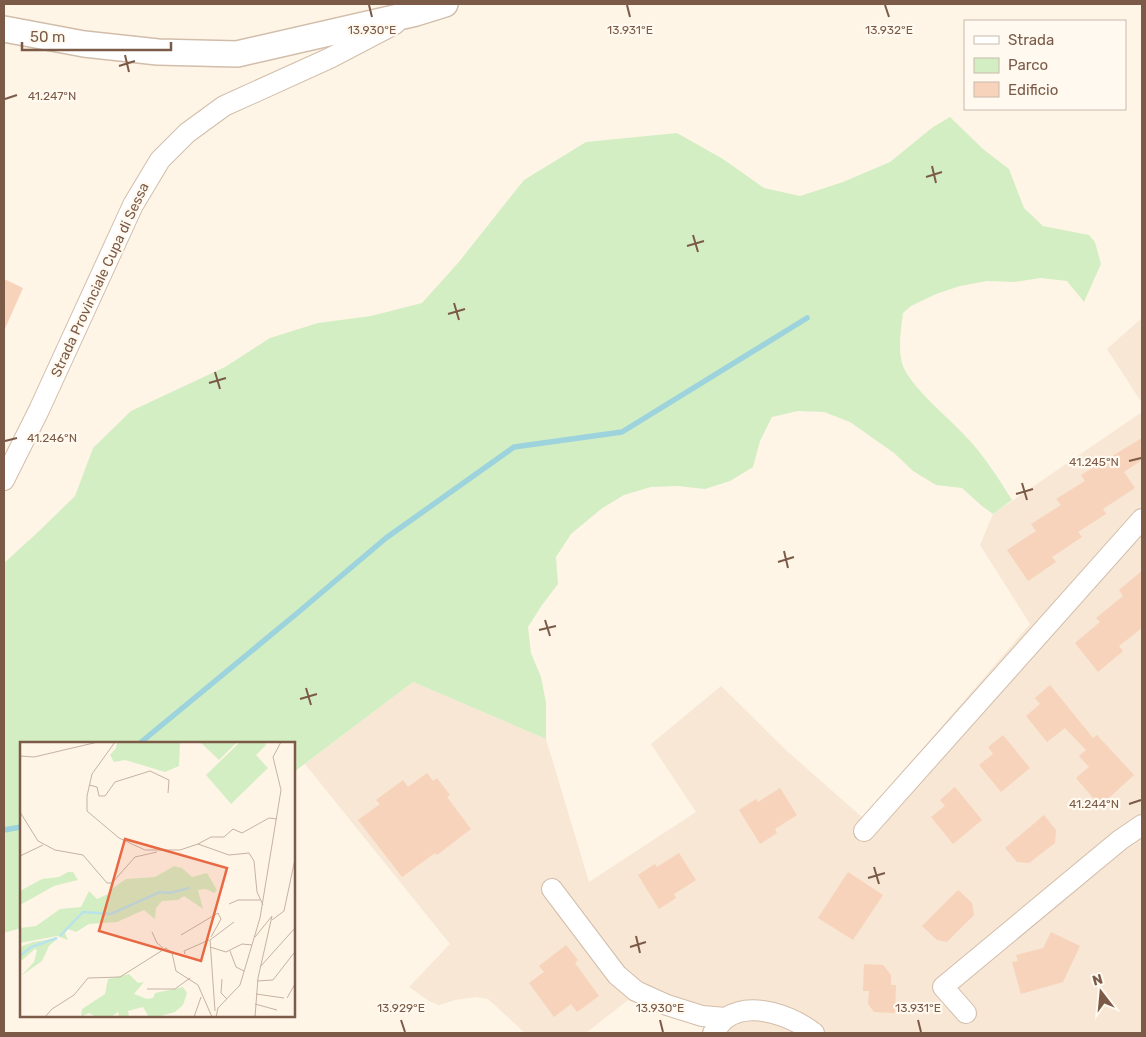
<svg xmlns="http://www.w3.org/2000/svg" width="1146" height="1037" viewBox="0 0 1146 1037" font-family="Rubik,sans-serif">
  <rect width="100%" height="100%" fill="#fef5e7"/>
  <!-- residential -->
  <g fill="#f7e7d4">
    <polygon points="1142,318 1142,403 1107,349"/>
    <polygon points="1142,412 1142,1033 704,1033 707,1029 694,1020 664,1016 628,1000 586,1033 525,1033 488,999 476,997 455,1000 439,1005 429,1001 409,987 450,944 305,764 413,682 546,739 589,882 696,812 651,744 721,686 787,751 863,818 1030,624 980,545 993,514"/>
  </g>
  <!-- green -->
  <path fill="#d4eec3" d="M 950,117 L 983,149 L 1009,169 L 1024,208 L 1043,226 L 1089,235 L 1095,242 L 1101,264 L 1084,302 L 1067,281 L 1041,278 L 1014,282 L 987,281 L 960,286 L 936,294 L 911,306 L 903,313 C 901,330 898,347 902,363 C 908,386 954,422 970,441 C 986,459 999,479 1012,500 L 993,514 L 982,506 L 962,488 L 936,485 L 913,471 L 894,453 L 850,422 L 824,412 L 798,411 L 772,417 L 760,441 L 753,467 L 730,481 L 705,489 L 677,486 L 651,487 L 624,495 L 601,509 L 571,534 L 556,557 L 558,584 L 542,605 L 528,627 L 531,653 L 541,677 L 546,703 L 546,739 L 413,682 L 294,772 L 294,743 L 21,743 L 21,928 L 4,933 L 4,563 L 37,533 L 75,496 L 93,448 L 131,411 L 225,367 L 270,338 L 318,323 L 371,316 L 422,303 L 458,263 L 524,180 L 586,142 L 677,133 L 723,159 L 764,188 L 800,196 L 843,182 L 890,162 L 933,127 Z"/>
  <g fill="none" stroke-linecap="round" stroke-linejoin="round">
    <!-- stream -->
    <g stroke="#9dd3dd" stroke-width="5.5">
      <polyline points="140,743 295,615 386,538 514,447 622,432 807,318"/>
      <polyline points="4,830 21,827"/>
    </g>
  </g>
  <!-- building -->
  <g fill="#f7d3bb">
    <polygon points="4,279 23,288 4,331"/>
    <polygon points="1142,438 1142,460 1124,472 1135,488 1103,509 1106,514 1078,532 1082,537 1052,557 1056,562 1028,581 1007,550 1036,531 1031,524 1061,505 1056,499 1085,481 1081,475"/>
    <polygon points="1142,571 1142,628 1119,646 1123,651 1098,672 1075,643 1100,622 1096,618 1123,596 1119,590"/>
    <polygon points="1050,685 1093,738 1097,735 1134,775 1100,806 1076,778 1089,767 1079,756 1086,750 1065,728 1047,742 1026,716 1040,704 1035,698"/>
    <polygon points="1003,735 1030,768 1001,792 979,765 993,754 988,747"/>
    <polygon points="427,773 433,781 437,778 450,795 447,797 471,829 437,855 435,853 402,877 358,820 380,804 376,800 403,780 408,787"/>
    <polygon points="955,787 982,820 953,844 931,817 945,806 940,800"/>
    <polygon points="780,788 797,815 775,829 777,833 760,844 739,810 756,799 758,802"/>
    <polygon points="1044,815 1056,830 1055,843 1029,863 1017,862 1005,848"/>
    <polygon points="679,853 696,880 674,894 676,898 659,909 638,875 655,864 657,867"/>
    <polygon points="848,872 883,895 853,940 818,918"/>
    <polygon points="958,890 972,903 974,915 947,942 937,940 922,926"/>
    <polygon points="1051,932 1080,946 1063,982 1021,994 1012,962 1018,961 1016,955 1043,948"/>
    <polygon points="566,945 578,960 575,963 599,996 577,1012 571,1004 554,1017 529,983 544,972 539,966"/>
    <polygon points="864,964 883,965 891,975 891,985 896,985 895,1013 874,1012 868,1004 869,991 863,991"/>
  </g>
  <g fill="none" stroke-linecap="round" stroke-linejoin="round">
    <!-- minor casing -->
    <g stroke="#d2bdaa" stroke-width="22">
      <g id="minor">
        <polyline points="4,480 39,410 133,205 160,160 187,133 224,106 330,58 395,24"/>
        <polyline points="864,831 1142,519"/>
        <polyline points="552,889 617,975 636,991 667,1005 702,1016 726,1018"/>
        <polyline points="966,1013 943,987 1120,840 1142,825"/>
        <path d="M 713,1033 C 717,1029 721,1022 726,1018 C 752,1000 793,1017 814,1033"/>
      </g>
    </g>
    <!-- tertiary casing -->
    <g stroke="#d2bdaa" stroke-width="28">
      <polyline id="tertiary" points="4,29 84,44 158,52 237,54 416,13 445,4"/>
    </g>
    <!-- minor -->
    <use href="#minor" stroke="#fff" stroke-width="20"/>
    <!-- tertiary -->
    <use href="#tertiary" stroke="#fff" stroke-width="25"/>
  </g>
  <!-- ticks -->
  <path fill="none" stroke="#7b5b48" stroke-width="2" d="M 369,5 L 372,17M 627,5 L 630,17M 885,5 L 889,17M 125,55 L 129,72M 119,66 L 135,61M 5,99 L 17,95M 932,166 L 936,183M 926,177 L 942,172M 693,235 L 698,252M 687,246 L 704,241M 454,303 L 459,320M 448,314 L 465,309M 215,372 L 220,389M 209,383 L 226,378M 5,441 L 17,438M 1129,461 L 1141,458M 1022,483 L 1027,500M 1016,494 L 1033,489M 784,551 L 788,568M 778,562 L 794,557M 545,620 L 550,636M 539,630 L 556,626M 306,688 L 311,705M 300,699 L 317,694M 1129,804 L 1141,800M 874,867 L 879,884M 868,878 L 885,873M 636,936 L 640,953M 630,947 L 646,942M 401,1020 L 405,1032M 660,1020 L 663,1032M 918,1020 L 921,1032"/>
  <g text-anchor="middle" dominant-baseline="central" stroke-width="4.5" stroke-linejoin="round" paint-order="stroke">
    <!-- street labels -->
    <g font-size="14" fill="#7b5b48" stroke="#fff9ef">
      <text transform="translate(100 280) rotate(-65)">Strada Provinciale Cupa di Sessa</text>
    </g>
  </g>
  <!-- overview -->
  <g transform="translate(20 742)">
    <rect width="275" height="275" fill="#fef5e7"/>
    <path d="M 97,0 L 160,0 L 159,24 L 145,30 L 105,18 L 94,20 L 90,13 L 96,6 ZM 180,0 L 217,0 L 199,18 ZM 220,0 L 244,0 L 246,3 L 236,13 L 248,26 L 211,62 L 186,33 ZM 154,124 L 162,126 L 172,135 L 187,131 L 197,148 L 194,151 L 186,147 L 178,148 L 183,167 L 164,154 L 158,158 L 142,159 L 136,166 L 135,177 L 124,168 L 97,180 L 69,182 L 56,190 L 48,187 L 45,191 L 48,198 L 37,194 L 0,201 L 0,186 L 16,184 L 40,167 L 61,165 L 69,149 L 77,157 L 88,152 L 90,148 L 106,137 L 135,135 ZM 48,130 L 53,130 L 58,138 L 34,144 L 0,163 L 0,149 L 22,137 L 39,135 ZM 38,196 L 29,204 L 22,219 L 1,234 L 14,220 L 17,208 L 15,207 L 0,220 L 0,205 L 13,200 ZM 109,232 L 118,241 L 124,240 L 114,252 L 127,257 L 133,256 L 135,251 L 163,245 L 167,251 L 163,263 L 155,270 L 137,275 L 129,275 L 123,265 L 108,269 L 109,275 L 99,275 L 98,270 L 91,275 L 76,275 L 69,271 L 61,275 L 62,267 L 85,252 L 88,237 Z" fill="#d4eec3"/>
    <path fill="none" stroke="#b8e3ea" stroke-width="2.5" d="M 40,194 L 63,170 L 91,172 L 140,150 L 150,151 L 169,146M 0,214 L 11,205 L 37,196"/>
    <path fill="none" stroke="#c6b2a2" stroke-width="1" d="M 95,0 L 72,32 L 67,54 L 67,69 L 99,96 L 125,108 L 160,108 L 178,102 L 209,113 L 229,111 L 234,119 L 237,150 L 243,163M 0,14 L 14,15 L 78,0M 69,43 L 77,45 L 79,54 L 85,54 L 95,40 L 130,29 L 149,38 L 148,51M 0,70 L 18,99 L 35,108 L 63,113 L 87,141 L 92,141 L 115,115 L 137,110M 178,102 L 191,95 L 204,95 L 213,87 L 222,91 L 249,76 L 257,77M 0,114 L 23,103M 209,162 L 218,158 L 240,158M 252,178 L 264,169 L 275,117M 132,190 L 137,201 L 143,206M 161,193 L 198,171 L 201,177 L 191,195M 235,195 L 252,174 L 238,236 L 235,275M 190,205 L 206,210 L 222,202 L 232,203M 210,209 L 216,225 L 224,229M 165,212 L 164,209 L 189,198M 240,225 L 275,186M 202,237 L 201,251 L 207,257M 237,239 L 253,238 L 274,211M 127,247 L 155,247 L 170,236M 236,252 L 264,256M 267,256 L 275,242M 235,262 L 257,268M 195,269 L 190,198 L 214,180M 25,275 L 32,267 L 54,253 L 68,236 L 100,235 L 146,206 L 152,211 L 156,229 L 178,243 L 192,275M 174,275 L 181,255M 196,275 L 198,266 L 220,243 L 240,176 L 261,48 L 253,15 L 261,0"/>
    <path fill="#e76842" fill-opacity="0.15" stroke="#e76842" stroke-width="2.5" d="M 105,97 L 207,126 L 181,219 L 79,189 Z"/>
    <rect width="275" height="275" fill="none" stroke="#7b5b48" stroke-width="2.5"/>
  </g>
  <g font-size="12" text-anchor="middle" fill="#7b5b48" stroke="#fff9ef" stroke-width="4.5" stroke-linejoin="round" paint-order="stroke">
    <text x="372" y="34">13.930°E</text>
    <text x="630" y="34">13.931°E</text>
    <text x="889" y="34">13.932°E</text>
    <text x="52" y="100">41.247°N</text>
    <text x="52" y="442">41.246°N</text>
    <text x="1094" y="466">41.245°N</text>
    <text x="1094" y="808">41.244°N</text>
    <text x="401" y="1012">13.929°E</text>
    <text x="660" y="1012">13.930°E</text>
    <text x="918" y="1012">13.931°E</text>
  </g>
  <!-- border -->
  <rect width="1146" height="1037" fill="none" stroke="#7b5b48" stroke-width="10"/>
  <!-- legend -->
  <rect x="964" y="20" width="162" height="90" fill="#fff9ef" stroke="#cabaac"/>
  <rect x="974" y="36" width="25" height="8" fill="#ffffff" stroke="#cabaac"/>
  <text x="1008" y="45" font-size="15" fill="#7b5b48">Strada</text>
  <rect x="974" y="58" width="25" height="15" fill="#d4eec3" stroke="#cabaac"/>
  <text x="1008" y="70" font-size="15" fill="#7b5b48">Parco</text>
  <rect x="974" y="82" width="25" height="15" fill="#f7d3bb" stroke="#cabaac"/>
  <text x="1008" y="95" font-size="15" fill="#7b5b48">Edificio</text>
  <!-- north arrow -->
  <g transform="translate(1101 992) rotate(344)" stroke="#fff9ef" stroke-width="4" paint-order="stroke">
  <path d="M0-4L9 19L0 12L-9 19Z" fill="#7b5b48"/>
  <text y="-8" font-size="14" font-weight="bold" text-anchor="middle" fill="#7b5b48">N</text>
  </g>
  <!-- scale -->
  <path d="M22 42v8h149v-8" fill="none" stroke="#7b5b48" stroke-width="2.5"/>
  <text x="30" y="42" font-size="15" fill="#7b5b48" stroke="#fff9ef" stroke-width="4" paint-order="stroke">50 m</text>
</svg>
